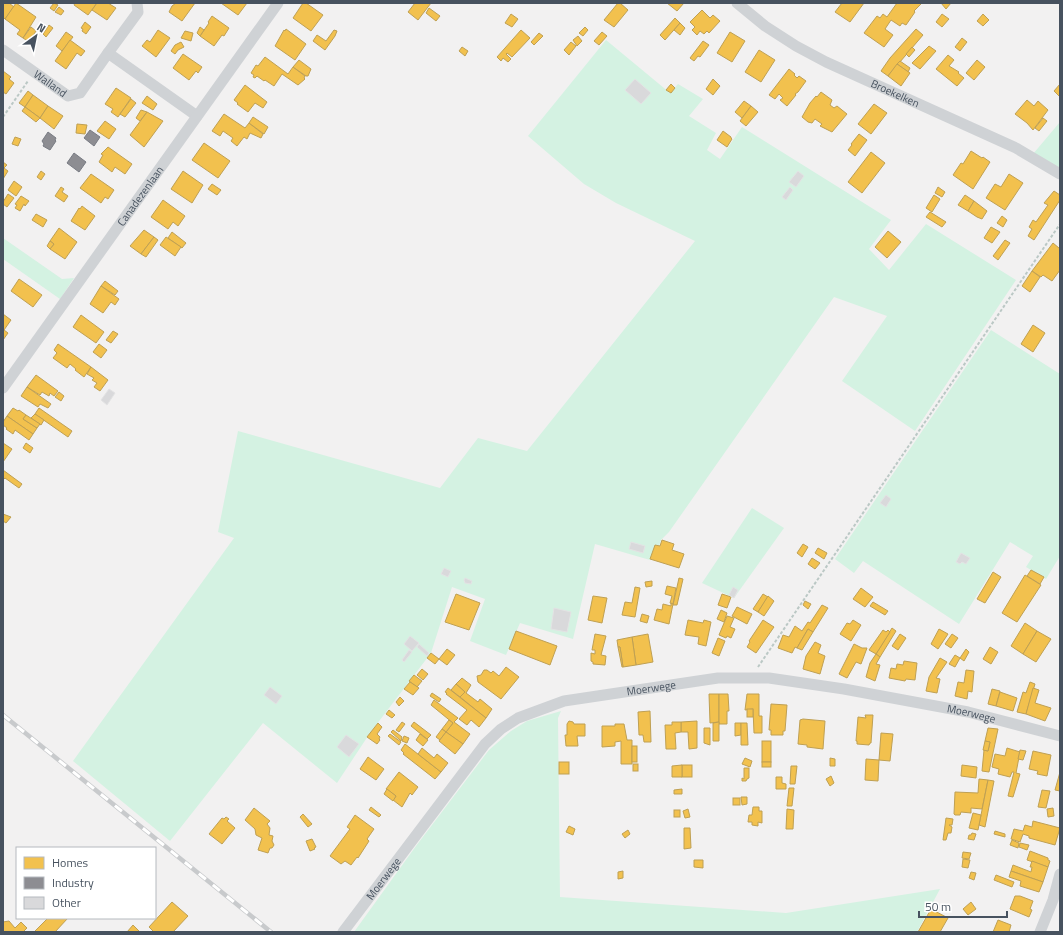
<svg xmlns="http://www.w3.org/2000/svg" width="1063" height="935" viewBox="0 0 1063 935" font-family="'Titillium Web',sans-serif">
  <rect width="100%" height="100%" fill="#f2f1f1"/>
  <!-- green -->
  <g fill="#d4f2e2">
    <polygon points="606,40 670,93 678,84 703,99 689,116 716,133 707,150 720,159 742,127 891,220 869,249 889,270 926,224 1016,280 915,431 842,381 887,316 834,297 669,532 661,540 659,546 655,545 650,560 595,544 573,639 520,623 506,655 470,641 485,599 452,587 431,653 370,733 337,783 263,723 170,841 73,761 234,538 218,532 238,431 440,488 478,438 527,451 695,241 616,203 584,184 528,136"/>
    <polygon points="1060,122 1060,169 1033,154"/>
    <polygon points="3,238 62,279 74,278 60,299 3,259"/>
    <polygon points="991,330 1060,374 1060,556 1046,579 1026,567 1033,556 1010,542 959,624 863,561 854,573 835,559"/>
    <polygon points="752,508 784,528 734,598 702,583"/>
    <polygon points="561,711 558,718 560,897 786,913 940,889 917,932 354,932 416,846 489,750 511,731 527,721"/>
  </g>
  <!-- homes -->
  <g fill="#f2c14e" stroke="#bfa053">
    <polygon points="3,3 9,3 14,7 5,19 3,17"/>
    <polygon points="16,3 36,17 23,38 17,34 20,30 5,19"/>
    <polygon points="54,3 58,5 54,11 50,8"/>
    <polygon points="75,3 97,3 88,15 74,5"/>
    <polygon points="97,3 108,3 116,8 107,20 92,10"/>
    <polygon points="176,3 195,3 182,21 169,12 172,6"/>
    <polygon points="221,3 247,3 238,15"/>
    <polygon points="303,3 306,3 323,15 311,31 293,18"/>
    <polygon points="415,3 431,3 418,20 408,12"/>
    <polygon points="618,3 620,3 628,10 614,27 604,20"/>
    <polygon points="667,3 684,3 677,11"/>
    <polygon points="842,3 864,3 850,22 835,12"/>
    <polygon points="897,3 922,3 914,11 915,12 906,25 902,23 900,26 891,20 885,29 893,35 884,47 864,33 877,16 880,18 883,14 887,17"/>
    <polygon points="941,3 951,3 946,9"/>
    <polygon points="59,7 64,11 61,15 55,12"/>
    <polygon points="429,8 440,16 436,21 426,13"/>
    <polygon points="702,10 710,18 713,15 720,21 709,33 707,31 704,34 700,31 697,35 692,30 695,27 690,22"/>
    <polygon points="511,14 518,19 512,27 505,23"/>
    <polygon points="942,14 949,19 942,27 936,22"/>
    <polygon points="983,14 989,20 983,26 977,21"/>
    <polygon points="212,16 229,28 224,36 222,35 214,46 200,36 209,23 208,22"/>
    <polygon points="675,18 680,23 665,40 660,35"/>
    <polygon points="85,22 91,27 86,34 82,31 83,29 81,28"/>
    <polygon points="680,23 685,28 680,35 674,30"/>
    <polygon points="49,25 53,28 46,37 43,34"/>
    <polygon points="31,27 36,31 29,42 23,38"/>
    <polygon points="200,27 204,30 200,36 197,33"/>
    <polygon points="585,27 588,30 583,36 579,33"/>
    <polygon points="286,29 306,44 295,60 275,46 284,30 285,31"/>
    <polygon points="916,29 923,35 888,76 881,71 890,58"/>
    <polygon points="158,30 170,38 156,57 142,46 147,40 150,42"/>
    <polygon points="334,30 337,31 335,36 325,50 313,41 317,35 326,41"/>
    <polygon points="521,30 530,38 512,57 507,53 506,54 511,59 508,62 503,58 501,61 497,57"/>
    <polygon points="185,31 193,33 191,41 181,38"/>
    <polygon points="66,32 73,37 62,51 56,46"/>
    <polygon points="602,32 607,36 599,45 594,41"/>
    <polygon points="730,32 745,41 732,62 717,53"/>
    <polygon points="539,33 543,36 534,45 531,42"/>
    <polygon points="578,36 582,41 577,46 573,40"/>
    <polygon points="962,38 967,42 960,51 955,47"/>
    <polygon points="70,40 85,51 81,56 77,53 66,69 55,61"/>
    <polygon points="703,41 709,45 700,57 698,56 694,61 690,58"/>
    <polygon points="181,42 184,47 178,50 175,54 171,51 175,45"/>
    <polygon points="571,42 576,46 569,55 564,50"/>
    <polygon points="929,46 936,51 920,69 912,63"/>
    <polygon points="462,47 468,51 465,56 459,51"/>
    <polygon points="912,47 915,50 909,57 906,54"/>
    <polygon points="759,50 775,60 761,82 745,72"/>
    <polygon points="183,54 202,67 198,73 196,71 189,80 173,68"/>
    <polygon points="948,55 954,60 949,66 959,72 958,73 964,78 957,86 936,69"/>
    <polygon points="265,57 288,74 293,67 305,76 304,78 305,79 298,85 282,74 274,86 265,80 264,81 257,76 255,78 253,77 254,75 251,73 256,65 258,66"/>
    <polygon points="299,60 311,69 308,76 306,76 293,67"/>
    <polygon points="977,60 985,67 974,80 966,73"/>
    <polygon points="900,61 910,68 908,72 897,64"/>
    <polygon points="897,64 910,73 901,86 888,76"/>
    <polygon points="789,69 795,74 794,75 797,78 799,76 806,81 798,92 795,94 796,95 787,106 780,100 783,98 779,94 775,99 769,95"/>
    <polygon points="3,71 11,77 9,79 14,83 6,94 3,92"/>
    <polygon points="713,79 720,86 713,95 706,89"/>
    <polygon points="671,84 675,88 671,93 666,90"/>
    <polygon points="1060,84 1060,97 1054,91"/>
    <polygon points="245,85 267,102 263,108 255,103 248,112 237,104 238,103 234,100"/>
    <polygon points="116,88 131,98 118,117 111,112 113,109 105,104"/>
    <polygon points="28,91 33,95 25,107 19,103"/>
    <polygon points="821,92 832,100 830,105 834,108 837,106 847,114 832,132 820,126 822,124 815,119 812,123 808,122 802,117 810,103 816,96 817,97"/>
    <polygon points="33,95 48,106 40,118 25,107"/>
    <polygon points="147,96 157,104 153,110 142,103"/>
    <polygon points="131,99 136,103 125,117 120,114"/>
    <polygon points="1027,100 1034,106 1038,101 1048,110 1033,130 1027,123 1015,114"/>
    <polygon points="744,101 751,106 742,118 735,112"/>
    <polygon points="874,104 887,113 871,134 858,124"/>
    <polygon points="48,106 63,116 54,129 40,118"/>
    <polygon points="751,106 758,112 746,126 740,121"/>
    <polygon points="25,107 40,118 36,122 22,111"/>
    <polygon points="141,110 147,112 140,121 136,118"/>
    <polygon points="147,112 163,121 144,147 130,135"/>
    <polygon points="224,114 245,128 249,123 263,134 261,138 250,133 247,139 244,137 237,146 231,141 233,138 223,131 220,136 212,131"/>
    <polygon points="253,117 268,127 264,134 249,123"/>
    <polygon points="1043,118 1047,121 1039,131 1035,128"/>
    <polygon points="105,121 116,129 109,139 97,131"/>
    <polygon points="77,124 87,125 85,134 76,133"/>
    <polygon points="723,131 731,137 731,138 732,139 727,147 717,140"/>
    <polygon points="859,134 867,140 855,156 848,150 852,145 851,144"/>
    <polygon points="15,137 21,139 18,146 12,144"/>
    <polygon points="204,143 230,161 218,178 192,160"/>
    <polygon points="108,147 132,164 125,174 115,167 112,172 99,162 103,155 101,154"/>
    <polygon points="971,151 982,158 983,157 990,162 973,189 953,175 961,163 963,164"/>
    <polygon points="871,152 885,163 862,193 848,182"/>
    <polygon points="3,162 7,165 4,168 8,171 3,179"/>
    <polygon points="41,171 45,174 41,180 37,177"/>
    <polygon points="183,171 203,185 192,203 171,189"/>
    <polygon points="91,174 114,190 108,199 105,197 101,203 80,188"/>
    <polygon points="1009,174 1023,183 1005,210 986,198 995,184 1001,187"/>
    <polygon points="14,181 22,187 16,196 8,190"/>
    <polygon points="212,184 221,190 217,195 208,189"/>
    <polygon points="61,187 64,189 62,192 68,196 64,202 55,196"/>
    <polygon points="938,187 945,192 942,197 935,193"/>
    <polygon points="1054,191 1060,195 1060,200 1034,240 1028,236 1032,229 1029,227 1033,220 1036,222 1048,205 1044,203"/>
    <polygon points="8,194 14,198 7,207 3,204 3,202"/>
    <polygon points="934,195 940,199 932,212 926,208"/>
    <polygon points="965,195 974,201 968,211 958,205"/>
    <polygon points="21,196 29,201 25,206 24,204 20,211 15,208 17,205 15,204"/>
    <polygon points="163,200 185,216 178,226 173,222 168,229 151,217"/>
    <polygon points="974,201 987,211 982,219 977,217 968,211"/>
    <polygon points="82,206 95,216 85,230 71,221 79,208 80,209"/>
    <polygon points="930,212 946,222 942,227 926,217"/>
    <polygon points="36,214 47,220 43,227 32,220"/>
    <polygon points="1002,216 1007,220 1003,227 997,223"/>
    <polygon points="991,227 1000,232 992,243 984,238"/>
    <polygon points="59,228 77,242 65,259 50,249 54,244 50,241"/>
    <polygon points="144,230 154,237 141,254 130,246"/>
    <polygon points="888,231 901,242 887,258 875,247"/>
    <polygon points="172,232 186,243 182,248 168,238"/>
    <polygon points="154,237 158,240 146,257 141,254"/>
    <polygon points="166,237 181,247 175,256 160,245"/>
    <polygon points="1005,240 1010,243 998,260 993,256"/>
    <polygon points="50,241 54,244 50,249 47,246"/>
    <polygon points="1053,243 1059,248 1060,247 1060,270 1052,281 1043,275 1041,277 1032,271"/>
    <polygon points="1032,271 1040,277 1030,292 1022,286"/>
    <polygon points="19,279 42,295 33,307 11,291"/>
    <polygon points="105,281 118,291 115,295 101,286"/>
    <polygon points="101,286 119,299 115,305 111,302 103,313 90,304"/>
    <polygon points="3,314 11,320 4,330 8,333 3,340"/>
    <polygon points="81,315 104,332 96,343 73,327"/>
    <polygon points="1033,325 1045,333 1033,352 1021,344"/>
    <polygon points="113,331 118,334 111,343 106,340"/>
    <polygon points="58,344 91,367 84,377 75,370 76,369 70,364 67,368 53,358 57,353 54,350"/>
    <polygon points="99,344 107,350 101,358 93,352"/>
    <polygon points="91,367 108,380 100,391 94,387 97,383 92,380 94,378 87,374"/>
    <polygon points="36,375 58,391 54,396 50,393 49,396 42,392 40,395 27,387"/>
    <polygon points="27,387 51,404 48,408 40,404 38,407 21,396"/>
    <polygon points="59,392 64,396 61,401 55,397"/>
    <polygon points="13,408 18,411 19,410 26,415 23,419 37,428 33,434 7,416"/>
    <polygon points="39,408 72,431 68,437 35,414"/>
    <polygon points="35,414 44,420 41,425 31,418"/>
    <polygon points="26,415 40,424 37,428 23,419"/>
    <polygon points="7,416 33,434 29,440 15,430 13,434 6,429 7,428 3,425 3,422"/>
    <polygon points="3,443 12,449 3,462"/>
    <polygon points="26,443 33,448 30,453 23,448"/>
    <polygon points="3,470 22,484 19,488 5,478 3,480"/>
    <polygon points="3,514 11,517 6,523 3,521"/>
    <polygon points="662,540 674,544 672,550 684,554 679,568 650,559 655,545 660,546"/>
    <polygon points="803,544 808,547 802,557 797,553"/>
    <polygon points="818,548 827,553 824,559 815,553"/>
    <polygon points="812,558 820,563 815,569 808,564"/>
    <polygon points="1031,570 1044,577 1040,584 1027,576"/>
    <polygon points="993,572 1001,577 985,603 977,599"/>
    <polygon points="1025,575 1041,585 1017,622 1002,613"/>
    <polygon points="679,578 683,579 677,605 673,605"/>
    <polygon points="652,581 652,586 646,587 645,582"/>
    <polygon points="667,586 676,588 673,604 670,603 672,596 665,594"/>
    <polygon points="635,587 640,588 635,617 622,615 625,602 632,603"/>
    <polygon points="861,588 873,597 865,607 853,599"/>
    <polygon points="456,594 480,603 469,630 445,622"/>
    <polygon points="722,594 731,597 727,608 718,605"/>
    <polygon points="763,594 768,597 758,612 753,609"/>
    <polygon points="593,596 607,598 602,623 588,620"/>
    <polygon points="768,596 774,601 764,616 758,612"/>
    <polygon points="805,601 811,604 808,609 803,605"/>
    <polygon points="873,602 888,611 885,615 870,606"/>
    <polygon points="671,603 673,604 669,624 654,620 657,609 662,610 663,604 671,606"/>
    <polygon points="822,605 828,608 813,632 808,629 797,648 795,647 792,653 778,648 783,635 789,637 795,626 802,631 808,622 810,623"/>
    <polygon points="737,607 752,614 747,624 732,616"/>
    <polygon points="721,610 727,613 724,622 717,619"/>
    <polygon points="642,614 649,616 647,623 640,621"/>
    <polygon points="727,616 734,618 730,627 735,629 731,638 727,636 726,638 719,635"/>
    <polygon points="688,620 703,623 704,620 711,622 706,646 698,644 699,637 685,635"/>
    <polygon points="763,620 774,627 756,653 747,647 750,642 749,641"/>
    <polygon points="853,620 861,625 851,641 840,634 847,623 850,624"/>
    <polygon points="1025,623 1037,631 1023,654 1011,646"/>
    <polygon points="892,628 896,631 880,657 876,654"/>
    <polygon points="808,629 813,632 802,650 797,648"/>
    <polygon points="939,629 948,634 938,649 931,644"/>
    <polygon points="883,630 886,632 888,630 890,632 876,654 869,650"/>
    <polygon points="516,631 557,646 550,665 509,649"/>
    <polygon points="1037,631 1051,639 1036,662 1023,654"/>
    <polygon points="595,634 606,636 601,655 606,656 605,665 593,664 593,662 591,661 591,653 595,654 595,650 592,650"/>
    <polygon points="648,634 653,662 636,665 632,637"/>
    <polygon points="900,634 906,638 898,650 892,646"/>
    <polygon points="952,634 958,638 951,648 945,644"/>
    <polygon points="632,637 636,665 623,667 620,647 618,647 617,640"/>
    <polygon points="718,638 725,641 719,656 712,653"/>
    <polygon points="815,642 821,645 818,653 825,656 820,674 803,669 806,656"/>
    <polygon points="854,644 862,648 867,648 861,664 856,662 847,678 839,674"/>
    <polygon points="618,647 620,647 623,667 622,667"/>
    <polygon points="990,647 998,652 991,664 983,659"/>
    <polygon points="447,649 455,655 447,665 439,659"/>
    <polygon points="966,649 969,652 964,661 960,658"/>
    <polygon points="431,653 439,659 435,664 427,658"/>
    <polygon points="876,654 880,657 876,664 880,665 875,681 866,677 870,663"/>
    <polygon points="955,655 960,658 955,667 949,664"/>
    <polygon points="940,658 947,662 936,678 940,679 937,693 926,691 929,677"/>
    <polygon points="904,661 917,663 915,680 906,679 905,681 889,678 891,668 896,669 897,664 903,665"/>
    <polygon points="506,667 519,677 501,699 478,682 477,676 481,675 484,670 487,670 491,673 493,671 499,676"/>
    <polygon points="422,669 428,674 423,680 417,675"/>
    <polygon points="966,670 974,671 972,692 968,691 967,699 955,696 958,682 964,683"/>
    <polygon points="414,675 422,681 417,687 409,681"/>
    <polygon points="462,678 471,685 466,693 478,702 480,699 492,709 486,718 460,697 465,692 456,684"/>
    <polygon points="410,682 419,688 413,695 404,689"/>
    <polygon points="1030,682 1035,684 1026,714 1017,712 1023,692 1026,693"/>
    <polygon points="456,684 465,692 460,697 451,690"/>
    <polygon points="448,688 486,718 479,727 471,720 467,725 459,719 467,710 446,694 447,693 445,692"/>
    <polygon points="1033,688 1039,690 1035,703 1051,708 1045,721 1026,714"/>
    <polygon points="992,689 1000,691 996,706 988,704"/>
    <polygon points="1000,692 1017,698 1013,711 996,706"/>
    <polygon points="432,693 441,699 439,702 430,696"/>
    <polygon points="709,694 719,694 719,722 710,723"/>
    <polygon points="719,694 728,694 729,711 727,711 727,724 719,724"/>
    <polygon points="747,694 759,694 759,716 762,716 762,733 754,733 753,709 745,710"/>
    <polygon points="400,697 404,701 399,706 396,702"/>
    <polygon points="434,700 458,718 454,722 470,734 463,744 446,732 453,723 431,705"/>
    <polygon points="771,704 787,705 785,731 783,731 783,735 771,735 771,730 769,730"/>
    <rect x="747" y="709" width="6" height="8"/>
    <polygon points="389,710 395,715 392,718 386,714"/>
    <polygon points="650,711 651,742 644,742 643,735 639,735 638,712"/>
    <polygon points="865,715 873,715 871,743 870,743 869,745 857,744 857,741 856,741 858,717 866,718"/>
    <polygon points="803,719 825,721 823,749 807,747 807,745 798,744 800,720"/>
    <polygon points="449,720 453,723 446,732 442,729"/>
    <polygon points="569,721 573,722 574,724 585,724 585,736 577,736 578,746 566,746 565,735 567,735 567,724"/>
    <polygon points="697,721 697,748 689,749 688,732 681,732 681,722"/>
    <polygon points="402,722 405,724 399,732 396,730"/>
    <polygon points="414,722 431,735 427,739 411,726"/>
    <polygon points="672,722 681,722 681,732 675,733 676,749 666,749 665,725 672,725"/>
    <polygon points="719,722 719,741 713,741 713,723"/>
    <polygon points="378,723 382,727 377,734 380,737 379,739 380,740 377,744 367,737"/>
    <polygon points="735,723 741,723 741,735 735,736"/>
    <polygon points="741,723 747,723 748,745 741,745"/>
    <polygon points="615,724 624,724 627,740 632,740 632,764 621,764 621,741 615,742 615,746 602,747 602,726 615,726"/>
    <polygon points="704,728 710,728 710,745 704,743"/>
    <polygon points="988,728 998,729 989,772 982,771 984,750 988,751 990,742 985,741"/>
    <polygon points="442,729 446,732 440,740 436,737"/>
    <polygon points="393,730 402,737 401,741 391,732"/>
    <polygon points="446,732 463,744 455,754 439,741"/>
    <polygon points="881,733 893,734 890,761 879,760"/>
    <polygon points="390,734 401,742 399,745 388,736"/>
    <polygon points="420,734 428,740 423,746 416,740"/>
    <polygon points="404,736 409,738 407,743 402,741"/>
    <rect x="762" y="741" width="9" height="21"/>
    <polygon points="985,741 990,742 988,751 983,750"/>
    <polygon points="405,744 441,772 435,779 403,754 404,753 401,750"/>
    <rect x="632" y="746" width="5" height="16"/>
    <polygon points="422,748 434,758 437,754 448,763 441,772 418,754"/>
    <polygon points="1007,748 1020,752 1016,773 1020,774 1013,797 1008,796 1014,772 1012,772 1010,777 998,774 999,769 992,767 995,754 1005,756"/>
    <polygon points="1020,750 1026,751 1023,760 1018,759"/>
    <polygon points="1033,751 1051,755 1047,776 1037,774 1038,771 1029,769"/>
    <polygon points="368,757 384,769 376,780 360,769"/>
    <polygon points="745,758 752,761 750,767 742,764"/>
    <polygon points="830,758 835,759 835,766 830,766"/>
    <polygon points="866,759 879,760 878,781 865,780"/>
    <rect x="559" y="762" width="10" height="12"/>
    <rect x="762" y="762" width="9" height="5"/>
    <rect x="633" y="764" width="5" height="7"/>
    <rect x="682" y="765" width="10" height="12"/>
    <polygon points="682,765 682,777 672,777 672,766"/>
    <polygon points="962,765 977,767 976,778 961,776"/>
    <polygon points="791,766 797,766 795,784 790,784"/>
    <polygon points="744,768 749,768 749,778 747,779 746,781 742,781 742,778 744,779"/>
    <polygon points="399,772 418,787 412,795 410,793 402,807 393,800 396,796 386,789"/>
    <polygon points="1060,772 1060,791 1055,790"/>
    <polygon points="831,776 834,783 830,786 826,779"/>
    <polygon points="776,777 782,777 782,783 786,784 786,789 776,789"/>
    <polygon points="979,779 988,780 982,809 971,808 971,813 961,812 960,815 955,815 954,814 955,792 978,793"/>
    <polygon points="988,780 994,781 985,827 979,825"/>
    <polygon points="789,788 794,788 792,806 787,806"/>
    <polygon points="387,789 396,796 393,801 384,794"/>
    <polygon points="682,789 682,794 674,794 674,790"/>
    <polygon points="1042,790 1050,791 1046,808 1038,807"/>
    <polygon points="741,797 747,797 747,804 742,805"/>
    <rect x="733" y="798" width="7" height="7"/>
    <polygon points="371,807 381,815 379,817 369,810"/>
    <polygon points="753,807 759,807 759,811 762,811 762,823 758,822 758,826 752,825 752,822 748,822 749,815 752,815"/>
    <polygon points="254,808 270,821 267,824 270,828 269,835 273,836 272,841 274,845 272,848 270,848 268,853 258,850 262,838 256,835 255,829 245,820"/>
    <polygon points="1053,808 1054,816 1048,817 1047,809"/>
    <polygon points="688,809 690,817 685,818 683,811"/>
    <polygon points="787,809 794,810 793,829 786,829"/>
    <rect x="674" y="810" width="6" height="7"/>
    <polygon points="973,813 981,815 978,830 969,828"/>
    <polygon points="303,814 312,824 308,827 300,817"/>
    <polygon points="355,815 374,829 367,839 369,841 358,858 357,857 351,865 345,861 341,864 330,856 350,829 347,827"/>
    <polygon points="226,817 229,819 227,821 235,828 222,844 209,834 222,818 224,819"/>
    <polygon points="946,818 953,819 952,825 949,825 952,827 951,833 948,833 946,840 943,840"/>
    <polygon points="1033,821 1060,828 1055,845 1029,838 1029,836 1023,834 1020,842 1011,839 1014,829 1023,831 1025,825 1032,827"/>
    <polygon points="569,826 575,829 573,835 566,832"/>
    <polygon points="684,828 690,828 691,848 684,849"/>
    <polygon points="628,830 630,834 625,838 622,834"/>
    <polygon points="995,831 1005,834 1005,837 994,834"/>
    <polygon points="972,833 976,834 974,840 968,839 969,835 971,835"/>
    <polygon points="312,839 316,847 314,848 315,849 310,851 306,841"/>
    <polygon points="1012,840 1019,843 1018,848 1010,845"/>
    <polygon points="1020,843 1029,845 1027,850 1019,847"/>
    <polygon points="1030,851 1048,858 1048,860 1050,861 1048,867 1027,860"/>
    <polygon points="963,852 971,853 969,859 962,858"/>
    <polygon points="963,859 970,860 968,868 962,867"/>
    <polygon points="694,860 703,860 703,868 694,867"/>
    <polygon points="1032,861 1048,867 1043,882 1011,871 1013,865 1031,872 1032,867 1030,867"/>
    <polygon points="623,871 623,878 618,879 618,872"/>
    <polygon points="1011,871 1043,882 1039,892 1020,886 1021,881 1009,877"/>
    <polygon points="971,872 976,873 974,880 969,878"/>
    <polygon points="996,875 1014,882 1012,887 994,880"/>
    <polygon points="1015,896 1020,896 1033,901 1030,909 1032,910 1029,917 1010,909"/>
    <polygon points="172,902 188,916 173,932 154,932 149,927"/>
    <polygon points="971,902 976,909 968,915 963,909"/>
    <polygon points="931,909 948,918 940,932 918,932"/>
    <polygon points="46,918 68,918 55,932 34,932 47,919"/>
    <polygon points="998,920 1011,925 1009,932 993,932"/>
    <polygon points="9,921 15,928 21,922 27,928 24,931 26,932 3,932 3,922"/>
    <polygon points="133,925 140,932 127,932"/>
  </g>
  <!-- industry -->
  <g fill="#8d8d92" stroke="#787b83">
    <polygon points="90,130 100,137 94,146 84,138"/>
    <polygon points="48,132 56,138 55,140 56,141 50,150 43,146 44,144 42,141"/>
    <polygon points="74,153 86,162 79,172 67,163"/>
  </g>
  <!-- building -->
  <g fill="#d9d9db" stroke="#e3e3e4">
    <polygon points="635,79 651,93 641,104 625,90"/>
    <polygon points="798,171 804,176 796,187 789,182"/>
    <polygon points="790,187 793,190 786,200 782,197"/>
    <polygon points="109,389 115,393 107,405 101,400"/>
    <polygon points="886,495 891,499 886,507 880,503"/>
    <polygon points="631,542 645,546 643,553 629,549"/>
    <polygon points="961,553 970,558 966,564 962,562 960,564 956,562"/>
    <polygon points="444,568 451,571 448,577 441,574"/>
    <polygon points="465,578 472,581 471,584 465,583 464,580"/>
    <polygon points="733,587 738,590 734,598 729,595"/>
    <polygon points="554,608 571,612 567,632 551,629"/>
    <polygon points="410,636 419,643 412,651 404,644"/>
    <polygon points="419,644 429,653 427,656 417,647"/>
    <polygon points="409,650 412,652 404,662 402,660"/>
    <polygon points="270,687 282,696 276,704 264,695"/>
    <polygon points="346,735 359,744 349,757 337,747"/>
  </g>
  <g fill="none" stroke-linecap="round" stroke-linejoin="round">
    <!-- path -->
    <g stroke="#bbc8c5" stroke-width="2" stroke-dasharray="3 2" stroke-linecap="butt">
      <polyline points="3,117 28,81"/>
      <polyline points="758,667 1060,224"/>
    </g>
    <!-- minor -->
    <g stroke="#cfd2d5" stroke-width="11">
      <polyline points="137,3 138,12 108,53 197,116"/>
      <path id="s1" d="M 737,3 L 765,26 L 796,46 L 826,62 L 1016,148 L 1060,174"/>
      <path id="s2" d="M 3,50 L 68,96 L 80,93 L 108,53"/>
      <path id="s3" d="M 3,388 L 278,3"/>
      <path id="s4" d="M 343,932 L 485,744 L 501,729 L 518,718 L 564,701 L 718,678 L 769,678 L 844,689 L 968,712 L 1060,736"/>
      <polyline points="1040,932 1053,900 1060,874"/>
    </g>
    <!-- rail casing -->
    <g stroke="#c8cacc" stroke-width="4.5">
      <polyline id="rail" points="3,715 271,932"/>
    </g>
    <!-- rail -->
    <use href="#rail" stroke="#fff" stroke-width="3" stroke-dasharray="9" stroke-linecap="butt"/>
  </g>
  <g text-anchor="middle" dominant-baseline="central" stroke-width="4" stroke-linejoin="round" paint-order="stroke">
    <!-- street labels -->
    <g font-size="11" fill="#47525f" stroke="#fff">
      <text stroke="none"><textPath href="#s2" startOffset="58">Walland</textPath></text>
      <text stroke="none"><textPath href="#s1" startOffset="183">Broekelken</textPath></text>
      <text stroke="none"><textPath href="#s3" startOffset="236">Canadezenlaan</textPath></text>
      <text stroke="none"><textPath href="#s4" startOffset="415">Moerwege</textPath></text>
      <text stroke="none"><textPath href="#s4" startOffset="739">Moerwege</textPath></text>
      <text stroke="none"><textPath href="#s4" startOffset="67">Moerwege</textPath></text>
    </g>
  </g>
  <!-- border -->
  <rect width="1063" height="935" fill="none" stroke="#47525f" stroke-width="8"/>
  <!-- legend -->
  <rect x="16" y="847" width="140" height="72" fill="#ffffff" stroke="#b5babf"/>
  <rect x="24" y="857" width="20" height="12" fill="#f2c14e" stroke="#b5babf"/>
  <text x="52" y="867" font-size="12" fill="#47525f">Homes</text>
  <rect x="24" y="877" width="20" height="12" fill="#8d8d92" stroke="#b5babf"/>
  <text x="52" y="887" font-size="12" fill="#47525f">Industry</text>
  <rect x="24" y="897" width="20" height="12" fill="#d9d9db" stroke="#b5babf"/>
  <text x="52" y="907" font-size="12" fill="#47525f">Other</text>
  <!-- north arrow -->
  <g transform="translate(36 36) rotate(33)" stroke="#ffffff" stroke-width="3" paint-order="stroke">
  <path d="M0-3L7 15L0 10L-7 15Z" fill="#47525f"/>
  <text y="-6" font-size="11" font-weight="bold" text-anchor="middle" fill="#47525f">N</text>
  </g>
  <!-- scale -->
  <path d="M919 911v6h88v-6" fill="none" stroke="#47525f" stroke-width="2"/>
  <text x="925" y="911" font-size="12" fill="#47525f" stroke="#ffffff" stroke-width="3" paint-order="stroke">50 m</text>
</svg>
